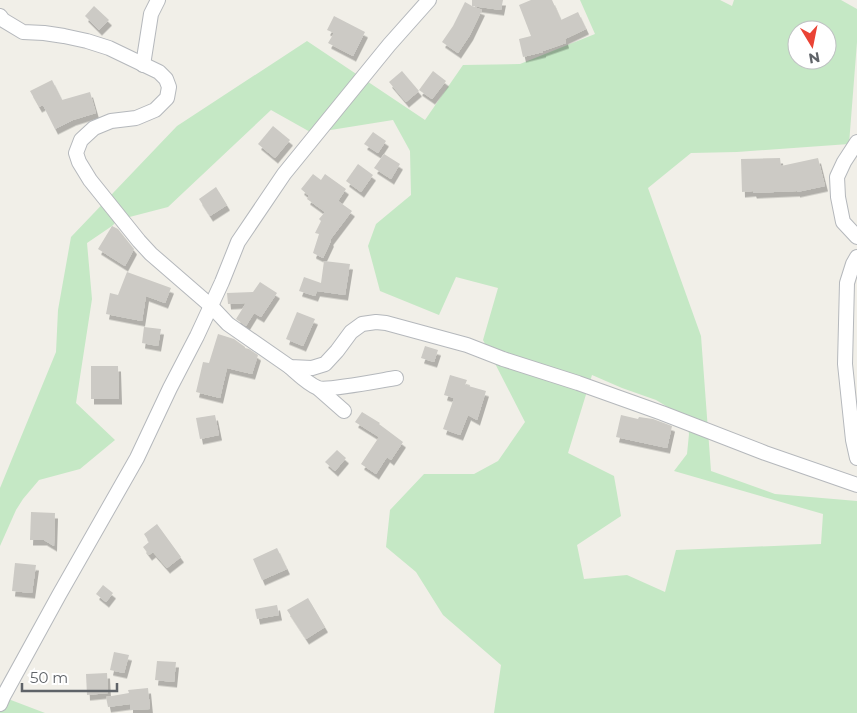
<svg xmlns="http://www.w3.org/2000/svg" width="857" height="713" viewBox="0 0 857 713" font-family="Montserrat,sans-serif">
  <defs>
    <filter id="shadow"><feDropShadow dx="3" dy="5.5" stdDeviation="0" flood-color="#0004"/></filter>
  </defs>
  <rect width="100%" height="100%" fill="#f1efe8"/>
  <!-- green -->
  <g fill="#c5e8c5" fill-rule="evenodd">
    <path d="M 580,0 L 720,0 L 732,6 L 734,0 L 841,0 L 857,9 L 857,42 L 849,144 L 737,152 L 691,153 L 648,188 L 701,336 L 711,471 L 775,494 L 857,501 L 857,713 L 494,713 L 501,665 L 443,615 L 416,572 L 386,547 L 390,510 L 424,474 L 474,474 L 498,461 L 525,422 L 483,340 L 498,288 L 456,277 L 439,315 L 380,291 L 368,246 L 376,224 L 411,195 L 410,151 L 393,120 L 312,133 L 271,110 L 168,207 L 118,220 L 112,226 L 87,243 L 92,299 L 76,403 L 115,440 L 80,469 L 39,480 L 23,499 L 16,510 L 0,546 L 0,488 L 56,352 L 58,310 L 71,237 L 177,126 L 307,41 L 425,120 L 463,65 L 520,64 L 595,34 ZM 797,30 L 827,30 L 827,60 L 797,60 ZM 592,375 L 622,388 L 656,400 L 686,418 L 689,434 L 687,454 L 674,471 L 823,514 L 821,544 L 676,550 L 665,592 L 627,575 L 584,579 L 577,545 L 621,516 L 614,476 L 568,453 Z"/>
    <polygon points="0,696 3,697 45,713 0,713"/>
  </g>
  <!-- building -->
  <g fill="#cccac5" filter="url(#shadow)">
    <polygon points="472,0 503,0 501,10 472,6 482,10 470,35 458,53 442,42 453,26 465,2 472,6"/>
    <polygon points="531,0 552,0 561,20 578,12 586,29 565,39 566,43 543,51 543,52 523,57 519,39 531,36 519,5"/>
    <polygon points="94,6 109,20 99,30 85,16"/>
    <polygon points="334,16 365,32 353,56 328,43 334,33 327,30"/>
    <polygon points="402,71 419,91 406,102 389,82"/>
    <polygon points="433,71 446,81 432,99 419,90"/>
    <polygon points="52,80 62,100 90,92 96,113 73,120 55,129 43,105 39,107 30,91"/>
    <polygon points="273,126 290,140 275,158 258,144"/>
    <polygon points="373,132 386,141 378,153 364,144"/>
    <polygon points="384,154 400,164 391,179 374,168"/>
    <polygon points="780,158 781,166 818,158 825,186 797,192 797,191 754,193 753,191 742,192 741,159"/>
    <polygon points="358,164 373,175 361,192 346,181"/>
    <polygon points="313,174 321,180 325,174 346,189 338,201 352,211 330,240 331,241 323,258 313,253 319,234 315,233 321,221 319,219 325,212 307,199 309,196 301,189"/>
    <polygon points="216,187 227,205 210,216 199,199"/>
    <polygon points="112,226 118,229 134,249 125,266 98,249"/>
    <polygon points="324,261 350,264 345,295 317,291 315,296 299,291 304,277 321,283"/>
    <polygon points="127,272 171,288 165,303 146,296 142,321 106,314 110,293 118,295"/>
    <polygon points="260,282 277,293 261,317 254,313 246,326 236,319 246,303 228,304 227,293 253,292"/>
    <polygon points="297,312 315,319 303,346 286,339"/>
    <polygon points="144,327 161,329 158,346 142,343"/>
    <polygon points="218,334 234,339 245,347 245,348 249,349 258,355 252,374 227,368 220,398 196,392 203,362 209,363"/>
    <polygon points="425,346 438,350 434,362 421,358"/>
    <polygon points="91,366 118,366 119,399 91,399"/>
    <polygon points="450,375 467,380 465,385 486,391 477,420 468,415 460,435 443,429 454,398 444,395"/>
    <polygon points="362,412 380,423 379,424 403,442 391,460 387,457 376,474 361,464 379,437 355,422"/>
    <polygon points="215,415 219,435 200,439 196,418"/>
    <polygon points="621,415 638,419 639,417 653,419 672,426 667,448 616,437"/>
    <polygon points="337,450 346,458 335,471 325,462"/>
    <polygon points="31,512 55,513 54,546 44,540 30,540"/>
    <polygon points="157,524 181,557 167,568 153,552 149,555 143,547 149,542 144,534"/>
    <polygon points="277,548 287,569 262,580 253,559"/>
    <polygon points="15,563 36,565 32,593 12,591"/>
    <polygon points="103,585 113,593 106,602 96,594"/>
    <polygon points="308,598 325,627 306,639 287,610"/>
    <polygon points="277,605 279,615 257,619 255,609"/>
    <polygon points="114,652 129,655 124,673 110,670"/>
    <polygon points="157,661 176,662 174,682 155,680"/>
    <polygon points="107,673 108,693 87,695 86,674"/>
    <polygon points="148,688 150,709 130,710 130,704 108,707 106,697 129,693 128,690"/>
  </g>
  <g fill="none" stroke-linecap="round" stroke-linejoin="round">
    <!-- street casing -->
    <g stroke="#b5b8bc" stroke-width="16">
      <g id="street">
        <polyline points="0,16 3,20 23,32 44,33 64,36 87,41 109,48 159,72 166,79 169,87 167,98 155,110 136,118 111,121 94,128 81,140 76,153 79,162 90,180 139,241 151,254 211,306 228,324 290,367 312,368 325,364 337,351 351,332 362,324 376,322 386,323 467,345 503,359 578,383 662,413 765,453 857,485"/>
        <polyline points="143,65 151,14 158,0"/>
        <polyline points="857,142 844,162 837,177 838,197 843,222 857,237"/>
        <polyline points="857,257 853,264 847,283 845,364 853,440 857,458"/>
        <path d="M 290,367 C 298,374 308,384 318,388 C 327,391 383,380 396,378"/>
        <polyline points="319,389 344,411"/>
        <polyline points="0,704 3,697 59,595 137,458 170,388 197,336 222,282 238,242 284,174 389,45 429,0"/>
      </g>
    </g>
    <!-- street -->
    <use href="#street" stroke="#fff" stroke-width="14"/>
  </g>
  <!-- north arrow -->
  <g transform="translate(812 45) rotate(170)"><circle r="24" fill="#ffffff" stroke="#bfc1c3"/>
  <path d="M0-4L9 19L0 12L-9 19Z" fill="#ea4335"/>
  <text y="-8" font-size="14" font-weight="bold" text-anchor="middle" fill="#5f6368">N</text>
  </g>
  <!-- scale -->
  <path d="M22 683v8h95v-8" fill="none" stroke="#5f6368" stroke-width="2.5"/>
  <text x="30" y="683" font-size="15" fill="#5f6368" stroke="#ffffff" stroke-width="4" paint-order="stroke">50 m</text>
</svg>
